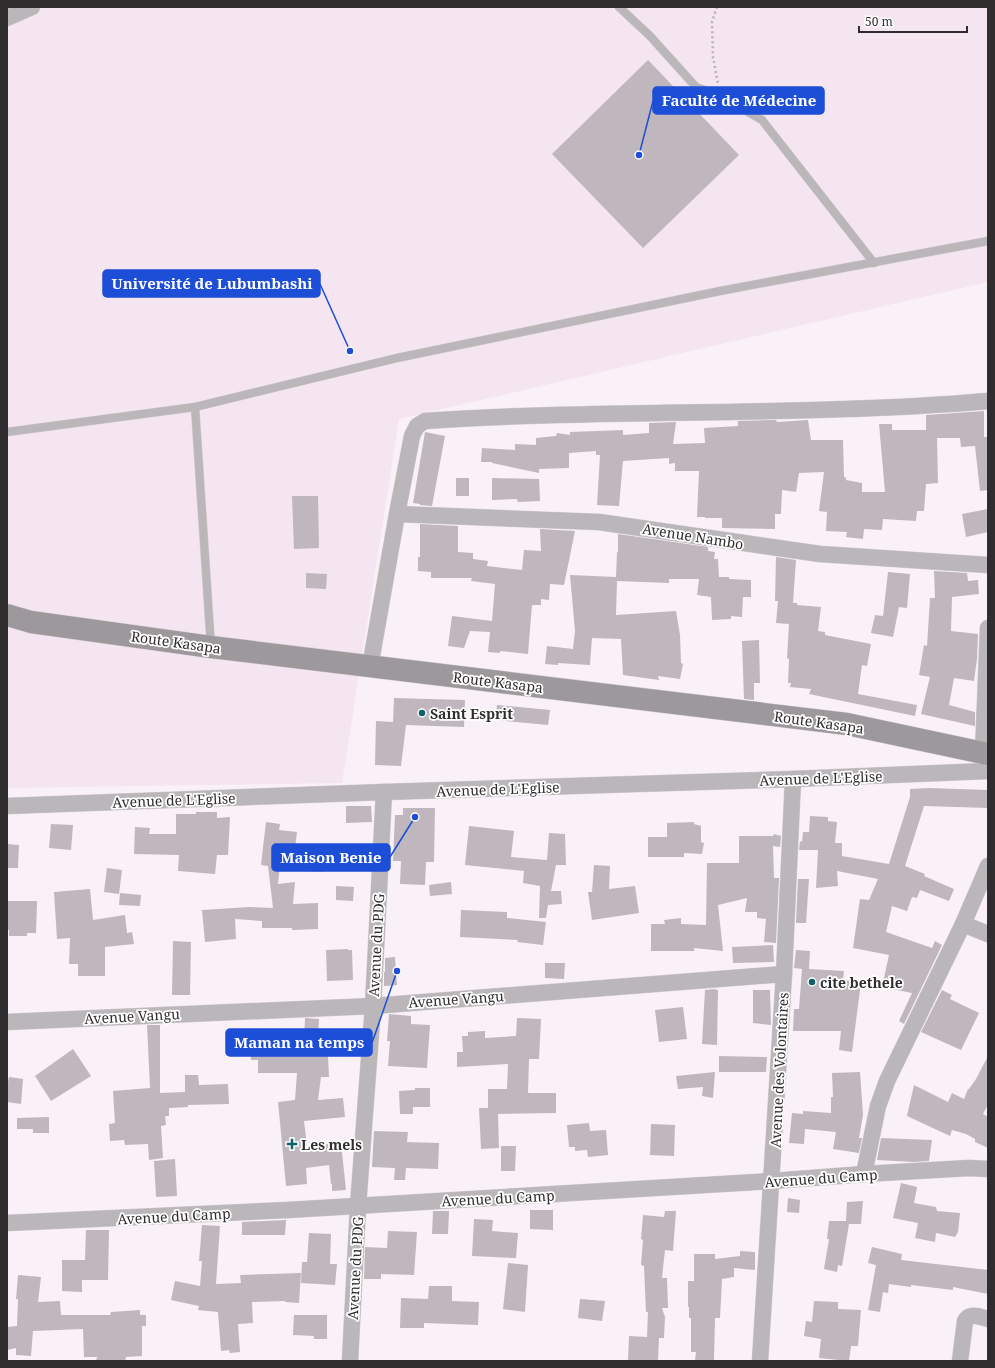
<svg xmlns="http://www.w3.org/2000/svg" width="995" height="1368" viewBox="0 0 995 1368" font-family="'Noto Serif',serif">
  <rect width="100%" height="100%" fill="#f9f1f7"/>
  <!-- built -->
  <polygon fill="#f4e5f0" points="7,7 988,7 988,282 399,419 342,783 7,788"/>
  <!-- building -->
  <g fill="#bfb7bd">
    <polygon points="648,60 739,155 643,248 552,154"/>
    <polygon points="984,411 984,437 988,437 988,490 980,491 975,446 961,447 960,438 937,438 938,483 926,484 924,511 917,511 916,521 883,519 882,530 864,529 863,539 846,537 847,532 826,531 827,512 819,511 824,472 799,473 796,492 782,490 781,514 775,514 775,529 722,528 722,518 705,518 705,517 697,517 699,471 675,471 675,463 669,464 669,458 623,461 619,506 597,505 600,455 596,455 596,451 569,453 569,468 539,469 539,473 492,463 492,462 481,462 482,448 515,450 515,444 536,445 536,438 556,436 557,433 570,435 570,432 623,430 623,435 649,433 649,423 676,422 673,444 705,443 704,428 738,426 738,421 776,420 777,422 808,420 811,440 843,440 844,477 846,478 846,480 862,483 862,492 885,492 879,424 892,424 892,430 926,430 926,415"/>
    <polygon points="425,432 445,436 432,506 420,505 420,504 413,503"/>
    <rect x="456" y="478" width="13" height="18"/>
    <polygon points="492,478 539,479 540,501 518,502 517,499 492,500"/>
    <polygon points="292,496 318,496 319,548 294,549"/>
    <polygon points="988,509 988,532 966,537 962,514"/>
    <polygon points="420,524 458,526 458,552 473,553 473,559 488,561 487,566 522,570 524,550 541,551 540,529 575,531 564,585 550,584 549,600 541,599 541,605 532,605 528,654 500,651 500,653 488,652 490,632 470,631 464,648 448,646 452,616 492,621 495,584 471,581 472,578 431,578 431,572 418,571 418,557 420,557"/>
    <polygon points="618,534 708,547 708,551 715,552 714,559 718,559 719,577 729,577 729,579 751,580 751,597 743,597 742,617 731,616 731,619 712,620 711,597 697,595 699,579 669,579 669,583 617,581 616,615 676,611 680,635 681,663 683,664 680,679 658,676 659,680 623,675 621,639 592,638 590,665 558,663 558,665 545,664 547,646 573,649 575,631 570,575 616,577 617,552 618,552"/>
    <polygon points="776,557 796,560 793,603 797,603 797,605 821,607 818,631 825,632 825,635 871,644 867,666 862,665 858,694 917,705 915,716 809,694 811,689 790,687 791,683 788,683 789,659 787,658 789,624 776,623 778,601 775,601"/>
    <polygon points="934,571 967,573 968,581 978,580 979,594 952,597 951,631 978,634 977,659 974,681 954,678 949,705 975,712 975,726 921,714 930,677 919,675 924,645 927,646 930,598 935,598"/>
    <polygon points="888,572 910,574 907,608 899,607 893,637 871,633 875,615 883,616"/>
    <polygon points="306,573 327,574 326,589 306,588"/>
    <polygon points="759,640 760,683 754,683 754,700 744,699 742,641"/>
    <polygon points="394,698 465,700 464,727 406,725 401,766 375,765 376,721 393,722"/>
    <polygon points="497,705 550,710 548,725 495,720"/>
    <polygon points="929,788 988,790 988,808 924,806 905,866 925,874 924,876 954,889 949,901 920,890 917,898 912,897 907,911 892,906 886,932 932,948 935,941 942,945 904,1024 899,1021 912,993 882,987 889,955 853,948 860,899 869,900 878,879 837,871 838,886 816,888 818,850 799,850 800,841 802,842 803,832 809,832 810,816 828,817 828,821 837,822 835,843 842,843 842,856 889,864 910,797 910,789"/>
    <polygon points="346,806 371,806 372,822 346,823"/>
    <polygon points="403,808 435,808 434,862 426,862 425,885 400,884 401,861 393,861 395,815 403,815"/>
    <polygon points="196,812 217,812 217,818 230,817 228,855 217,855 215,874 178,871 179,855 134,854 135,827 150,828 149,834 176,834 176,814 196,814"/>
    <polygon points="266,822 280,824 279,830 297,832 295,848 282,847 278,884 295,882 293,904 318,903 318,929 292,930 292,928 262,928 262,921 235,919 236,939 205,942 202,910 249,907 273,908 268,866 261,865"/>
    <polygon points="694,822 694,824 701,826 701,842 704,843 702,854 684,853 684,857 648,857 648,837 667,837 667,823"/>
    <polygon points="51,824 73,825 71,850 49,848"/>
    <polygon points="469,826 514,831 511,857 547,860 549,833 565,834 566,865 556,865 551,891 561,891 562,904 548,905 546,918 539,918 540,886 523,883 524,871 465,865"/>
    <polygon points="774,834 781,836 780,847 773,846 774,878 779,878 779,880 776,943 764,942 766,919 757,918 757,912 745,912 747,898 718,905 723,951 694,948 694,951 651,951 651,924 665,924 664,920 681,918 681,924 706,925 707,863 739,863 739,836 773,836"/>
    <polygon points="7,844 19,845 18,868 7,868"/>
    <polygon points="304,846 324,846 322,872 303,871"/>
    <polygon points="594,865 610,866 609,889 635,886 639,913 592,920 588,892 592,892"/>
    <polygon points="107,868 122,870 119,894 104,892"/>
    <polygon points="798,879 809,879 806,923 796,923"/>
    <polygon points="451,882 452,894 430,896 429,885"/>
    <polygon points="336,886 354,887 353,901 336,900"/>
    <polygon points="90,889 93,920 125,915 127,933 132,932 134,944 105,947 105,976 78,976 78,964 69,964 70,938 57,939 54,892"/>
    <polygon points="120,893 141,895 140,906 119,905"/>
    <polygon points="7,901 37,901 36,933 27,933 27,936 9,936 9,930 7,930"/>
    <polygon points="461,910 507,912 507,918 546,922 543,945 517,942 518,940 460,937"/>
    <polygon points="173,941 191,942 190,995 172,995"/>
    <polygon points="773,945 774,962 733,963 732,947"/>
    <polygon points="348,949 348,950 352,950 353,980 327,981 326,950"/>
    <polygon points="796,950 810,951 809,969 844,971 843,980 861,982 852,1052 839,1050 841,1031 793,1031 794,1009 799,1009 802,969 794,968"/>
    <polygon points="395,957 397,985 384,986 384,972 385,972 385,958"/>
    <polygon points="545,963 565,963 564,979 545,978"/>
    <polygon points="714,989 718,990 717,1045 702,1044 705,990"/>
    <polygon points="753,990 770,990 771,1025 753,1023"/>
    <polygon points="942,990 952,995 950,999 979,1013 961,1050 921,1032"/>
    <polygon points="683,1007 687,1039 659,1042 655,1010"/>
    <polygon points="389,1014 411,1016 411,1024 430,1025 427,1068 388,1066 390,1041 387,1041"/>
    <polygon points="305,1018 319,1019 317,1056 328,1056 329,1077 321,1077 318,1100 343,1098 345,1117 304,1121 307,1146 341,1143 346,1190 332,1191 332,1184 331,1184 329,1165 306,1168 307,1184 286,1186 278,1102 295,1100 297,1073 258,1073 258,1060 251,1060 250,1045 304,1041"/>
    <polygon points="517,1018 541,1019 539,1059 529,1059 528,1093 556,1093 556,1113 498,1114 499,1148 481,1149 479,1108 488,1108 488,1089 507,1089 508,1064 457,1067 457,1052 463,1052 462,1036 468,1036 468,1032 485,1031 485,1038 516,1036"/>
    <polygon points="147,1025 160,1025 160,1093 185,1092 185,1075 198,1075 199,1085 228,1084 229,1104 188,1105 188,1107 169,1108 169,1116 165,1116 166,1125 161,1126 163,1158 149,1160 148,1144 125,1145 124,1140 110,1141 109,1124 115,1123 113,1091 150,1088"/>
    <polygon points="73,1049 91,1076 51,1101 35,1076"/>
    <polygon points="719,1056 767,1057 766,1072 719,1072"/>
    <polygon points="988,1056 988,1104 983,1114 988,1117 988,1148 975,1142 975,1139 966,1134 952,1130 950,1136 907,1116 914,1085 948,1102 952,1093 964,1099 968,1089 969,1089 976,1079"/>
    <polygon points="715,1072 713,1098 702,1096 703,1087 678,1089 676,1076"/>
    <polygon points="860,1072 863,1115 859,1138 862,1138 859,1153 833,1149 836,1132 805,1129 804,1144 789,1143 792,1113 803,1114 803,1111 831,1113 831,1097 833,1097 832,1073"/>
    <polygon points="9,1077 23,1079 21,1104 7,1102 7,1087"/>
    <polygon points="415,1088 430,1088 430,1107 413,1107 413,1114 400,1114 399,1091 415,1090"/>
    <polygon points="49,1117 49,1133 33,1133 33,1129 17,1129 17,1118"/>
    <polygon points="589,1123 590,1131 606,1130 608,1155 588,1157 587,1150 575,1151 575,1147 569,1147 567,1125"/>
    <polygon points="651,1124 675,1125 674,1156 650,1155"/>
    <polygon points="374,1131 408,1132 407,1142 439,1143 438,1169 406,1168 405,1180 394,1180 395,1168 372,1167"/>
    <polygon points="881,1138 932,1140 929,1161 914,1162 877,1160"/>
    <polygon points="501,1146 516,1146 515,1171 501,1171"/>
    <polygon points="175,1159 177,1196 156,1197 154,1161"/>
    <polygon points="901,1183 917,1187 914,1203 936,1207 937,1211 960,1213 958,1232 955,1237 936,1233 935,1242 915,1238 918,1223 893,1218"/>
    <polygon points="788,1198 800,1200 799,1213 787,1212"/>
    <polygon points="863,1201 861,1224 849,1224 842,1266 838,1265 837,1272 824,1269 829,1239 827,1239 829,1221 846,1221 847,1202"/>
    <polygon points="530,1210 553,1210 553,1230 530,1229"/>
    <polygon points="433,1211 449,1211 448,1234 432,1234"/>
    <polygon points="665,1211 676,1211 673,1251 665,1250 662,1278 667,1278 668,1308 662,1308 665,1317 664,1338 659,1338 658,1361 628,1361 629,1336 647,1337 648,1312 646,1312 644,1266 641,1265 643,1240 641,1239 643,1215 664,1217"/>
    <polygon points="474,1219 493,1220 492,1231 518,1233 516,1258 472,1256"/>
    <polygon points="286,1220 285,1235 242,1235 242,1222"/>
    <polygon points="202,1225 220,1226 216,1284 241,1283 240,1275 301,1273 299,1303 285,1302 285,1301 252,1302 253,1323 238,1324 240,1352 230,1353 229,1350 221,1351 218,1312 198,1310 199,1306 171,1300 175,1281 200,1286 202,1261 199,1261"/>
    <polygon points="86,1230 109,1230 108,1280 82,1280 82,1292 62,1291 62,1260 85,1260"/>
    <polygon points="388,1231 417,1232 414,1275 381,1274 381,1279 364,1279 365,1247 387,1248"/>
    <polygon points="309,1233 331,1234 330,1264 337,1264 335,1285 301,1283 302,1262 307,1262"/>
    <polygon points="872,1247 902,1254 901,1260 988,1270 988,1294 953,1287 953,1290 911,1285 911,1287 889,1284 888,1293 883,1292 880,1312 868,1310 876,1265 868,1263"/>
    <polygon points="740,1251 755,1252 755,1270 734,1268 734,1277 722,1279 720,1318 715,1318 714,1361 695,1361 696,1352 691,1352 691,1318 689,1318 689,1307 688,1307 688,1281 694,1281 694,1254 715,1254 715,1259 740,1256"/>
    <polygon points="508,1263 528,1265 525,1312 503,1309"/>
    <polygon points="18,1275 41,1277 38,1302 60,1301 61,1315 110,1315 111,1312 140,1310 140,1315 146,1315 146,1326 142,1326 142,1356 126,1357 125,1361 96,1361 97,1357 84,1357 83,1329 33,1331 31,1356 16,1355 16,1348 7,1350 7,1327 17,1326 18,1299 16,1299"/>
    <polygon points="429,1286 452,1286 452,1301 479,1302 478,1325 424,1323 424,1328 400,1328 401,1298 428,1299"/>
    <polygon points="580,1299 605,1301 602,1321 578,1318"/>
    <polygon points="814,1301 838,1302 838,1309 861,1310 858,1346 851,1346 849,1361 819,1358 821,1339 804,1336 806,1321 812,1322"/>
    <polygon points="294,1315 327,1315 327,1339 314,1339 314,1336 293,1335"/>
  </g>
  <g fill="none" stroke-linecap="round" stroke-linejoin="round">
    <!-- lane casing -->
    <g stroke="#d5ced3" stroke-width="9">
      <g id="lane">
        <polyline points="619,7 650,36 696,87 721,96 762,120 874,263"/>
        <polyline points="195,407 211,647"/>
        <polyline points="7,432 195,407 397,358 720,291 988,241"/>
      </g>
    </g>
    <!-- street casing -->
    <g stroke="#d5ced3" stroke-width="17">
      <g id="street">
        <polyline points="7,18 32,7"/>
        <polyline points="397,514 599,522 820,554 988,565"/>
        <path d="M 370,667 L 397,514 L 412,436 L 417,426 L 425,421 C 613,408 801,417 988,401"/>
        <polyline points="983,753 988,628"/>
        <polyline points="7,806 384,792 793,779 988,771"/>
        <polyline points="963,924 988,934"/>
        <polyline points="7,1022 373,1006 784,974"/>
        <polyline points="864,1174 878,1106 887,1081 963,924 988,866"/>
        <polyline points="7,1223 288,1210 772,1181 864,1174 969,1168 988,1169"/>
        <polyline points="350,1361 358,1206 373,1006 384,792"/>
        <polyline points="760,1361 784,974 793,779"/>
        <path d="M 960,1361 L 965,1321 C 970,1312 980,1317 988,1319"/>
      </g>
    </g>
    <!-- secondary casing -->
    <g stroke="#d5ced3" stroke-width="23">
      <polyline id="secondary" points="7,615 31,622 211,647 847,724 988,754"/>
    </g>
    <!-- path -->
    <polyline stroke="#b7b1b6" stroke-width="2.5" stroke-dasharray="2 3" stroke-linecap="butt" points="717,7 712,22 713,57 718,84"/>
    <!-- lane -->
    <use href="#lane" stroke="#bab6b9" stroke-width="8"/>
    <!-- street -->
    <use href="#street" stroke="#bab6b9" stroke-width="16"/>
    <!-- secondary -->
    <use href="#secondary" stroke="#9d989c" stroke-width="22"/>
  </g>
  <!-- markers -->
  <g fill="#12606a" stroke="#fff" stroke-width="1.5">
    <circle cx="422" cy="713" r="4"/>
    <circle cx="812" cy="982" r="4"/>
    <path d="M290 1138h4v4h4v4h-4v4h-4v-4h-4v-4h4z"/>
  </g>
  <g text-anchor="middle" dominant-baseline="central" stroke-width="3.5" stroke-linejoin="round" paint-order="stroke">
    <!-- street labels -->
    <g font-size="14" fill="#302d2f" stroke="#fff">
      <text transform="translate(693 536) rotate(9)">Avenue Nambo</text>
      <text transform="translate(176 642) rotate(8)">Route Kasapa</text>
      <text transform="translate(498 682) rotate(7)">Route Kasapa</text>
      <text transform="translate(819 722) rotate(8)">Route Kasapa</text>
      <text transform="translate(821 778) rotate(-2)">Avenue de L'Eglise</text>
      <text transform="translate(498 789) rotate(-2)">Avenue de L'Eglise</text>
      <text transform="translate(174 800) rotate(-2)">Avenue de L'Eglise</text>
      <text transform="translate(376 945) rotate(-87)">Avenue du PDG</text>
      <text transform="translate(456 999) rotate(-4)">Avenue Vangu</text>
      <text transform="translate(132 1016) rotate(-3)">Avenue Vangu</text>
      <text transform="translate(779 1070) rotate(-87)">Avenue des Volontaires</text>
      <text transform="translate(821 1178) rotate(-4)">Avenue du Camp</text>
      <text transform="translate(498 1198) rotate(-3)">Avenue du Camp</text>
      <text transform="translate(174 1216) rotate(-3)">Avenue du Camp</text>
      <text transform="translate(355 1268) rotate(-87)">Avenue du PDG</text>
    </g>
    <!-- poi labels -->
    <g font-size="14" font-weight="bold" fill="#302d2f" stroke="#fff" text-anchor="start">
      <text x="430" y="713">Saint Esprit</text>
      <text x="820" y="982">cite bethele</text>
      <text x="301" y="1144">Les mels</text>
    </g>
  </g>
  <!-- callouts -->
  <path fill="none" stroke="#1d4ed8" stroke-width="1.5" d="M639 155L653 101M350 351L320 284M415 817L390 857M397 971L372 1043"/>
  <g fill="#1d4ed8" stroke="#fff" stroke-width="1.5">
    <circle cx="639" cy="155" r="4"/>
    <circle cx="350" cy="351" r="4"/>
    <circle cx="415" cy="817" r="4"/>
    <circle cx="397" cy="971" r="4"/>
  </g>
  <g fill="#1d4ed8" stroke="#1d4ed8" stroke-width="1.5">
    <rect x="653" y="87" width="171" height="27" rx="4"/>
    <rect x="103" y="270" width="217" height="27" rx="4"/>
    <rect x="272" y="844" width="118" height="27" rx="4"/>
    <rect x="226" y="1029" width="146" height="27" rx="4"/>
  </g>
  <g font-size="15" text-anchor="middle" font-weight="bold" fill="#fff">
    <text x="739" y="106">Faculté de Médecine</text>
    <text x="212" y="289">Université de Lubumbashi</text>
    <text x="331" y="863">Maison Benie</text>
    <text x="299" y="1048">Maman na temps</text>
  </g>
  <!-- border -->
  <rect width="995" height="1368" fill="none" stroke="#302d2f" stroke-width="16"/>
  <!-- scale -->
  <path d="M859 26v6h108v-6" fill="none" stroke="#302d2f" stroke-width="2"/>
  <text x="865" y="26" font-size="12" fill="#302d2f" stroke="#ffffff" stroke-width="3" paint-order="stroke">50 m</text>
</svg>
